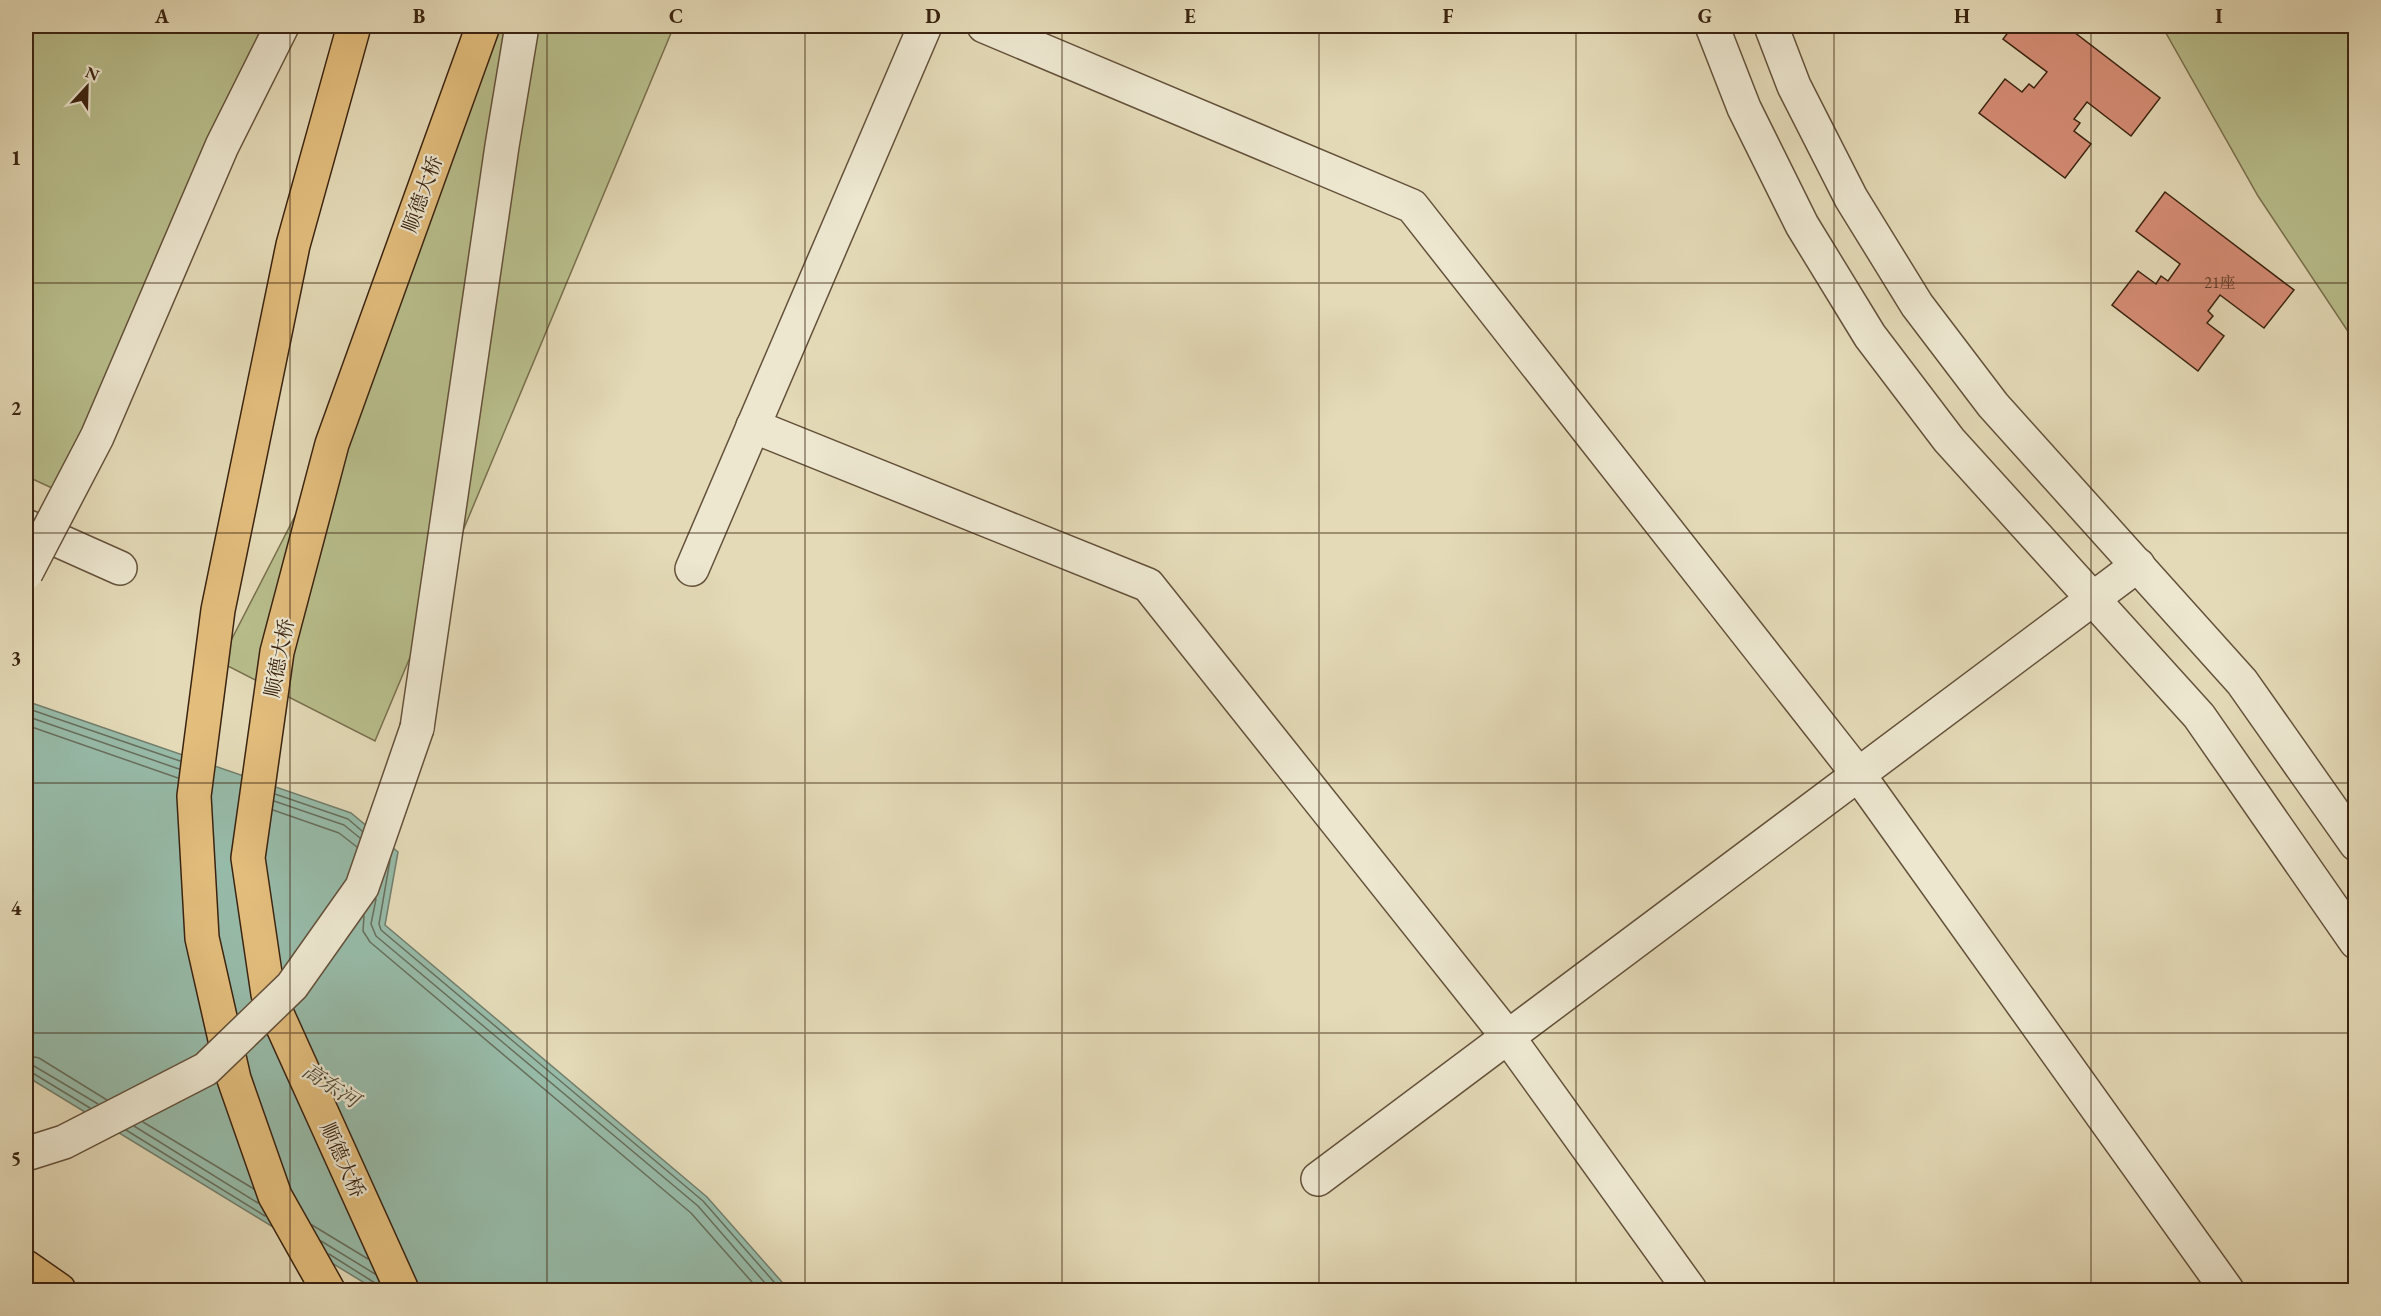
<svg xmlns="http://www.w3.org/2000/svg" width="2381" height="1316" viewBox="0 0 2381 1316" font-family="'EB Garamond','Noto Serif SC',serif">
  <rect width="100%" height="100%" fill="#e4dab7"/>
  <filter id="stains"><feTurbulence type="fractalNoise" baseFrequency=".00333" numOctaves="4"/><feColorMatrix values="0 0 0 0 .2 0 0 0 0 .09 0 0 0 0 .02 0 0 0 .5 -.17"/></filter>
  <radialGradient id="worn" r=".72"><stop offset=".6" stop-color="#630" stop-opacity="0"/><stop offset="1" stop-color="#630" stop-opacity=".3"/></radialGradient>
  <!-- green -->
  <g fill="#b8be8c" stroke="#79704e" stroke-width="1.5">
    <polygon points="26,26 272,26 80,501 26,476"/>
    <polygon points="483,26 674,26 375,741 220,662 332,444"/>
    <polygon points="2162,26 2355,26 2355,342 2258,196"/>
  </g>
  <!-- water -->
  <polygon fill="#97bba9" stroke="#727e6c" stroke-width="1.5" points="26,701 351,813 398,852 385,925 707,1197 789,1290 376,1290 26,1076"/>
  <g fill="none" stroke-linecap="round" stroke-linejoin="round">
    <!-- shore -->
    <g stroke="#686f5c" stroke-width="1.5">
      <polyline points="26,708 180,761"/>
      <polyline points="26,716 179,769"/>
      <polyline points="26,725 178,778"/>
      <polyline points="275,794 348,819 362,831"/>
      <polyline points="274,801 344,825 360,838"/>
      <polyline points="273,810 339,833 357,847"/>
      <polyline points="390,860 379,924 381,930 703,1201 781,1290"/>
      <polyline points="376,899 371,924 376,936 698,1206 771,1290"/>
      <polyline points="364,916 363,931 370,942 691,1213 759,1290"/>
      <polyline points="26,1055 39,1058 107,1100"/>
      <polyline points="26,1064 34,1066 98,1104"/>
      <polyline points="26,1071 31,1072 90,1108"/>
      <polyline points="143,1122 254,1189"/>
      <polyline points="134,1126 258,1203"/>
      <polyline points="126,1130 265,1216"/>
      <polyline points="312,1225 368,1259"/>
      <polyline points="321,1241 375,1274"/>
      <polyline points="329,1254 375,1283 378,1290"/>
    </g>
  </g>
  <!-- building -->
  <g fill="#d68d76" stroke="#3a2310" stroke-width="1.5">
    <polygon points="2013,26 2066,26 2160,98 2131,136 2087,102 2074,119 2080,123 2074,131 2091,144 2065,178 1979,113 2005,79 2022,92 2029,84 2034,88 2047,72 2003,39"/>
    <polygon points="2165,192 2294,290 2264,328 2220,295 2208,311 2213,316 2207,323 2224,336 2198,371 2112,305 2138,271 2156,284 2161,276 2168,281 2180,264 2136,231"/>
  </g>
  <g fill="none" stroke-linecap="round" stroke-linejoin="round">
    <!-- minor casing -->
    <g stroke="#64513a" stroke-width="36">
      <g id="minor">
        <polyline points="984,26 1412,206 1858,774 2227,1290"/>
        <polyline points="1712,26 1744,108 1802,225 1870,336 1949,440 2199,716 2356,942"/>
        <polyline points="1771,26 1794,86 1851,198 1917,305 1993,405 2242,682 2356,844"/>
        <polyline points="753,426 1148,585 1508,1037 1690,1290"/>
        <polyline points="26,526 120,568"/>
        <polyline points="692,569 925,26"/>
        <polyline points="417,728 502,146 522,26"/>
        <polyline points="1318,1179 2138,565"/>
      </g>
    </g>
    <!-- major casing -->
    <g stroke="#3a2310" stroke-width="36">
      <g id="major">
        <polyline points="26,1267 59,1290"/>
        <polyline points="328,1290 275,1196 234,1079 202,938 194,796 218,610 293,245 354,26"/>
        <polyline points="402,1290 268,994 248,858 277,652 332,444 483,26"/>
      </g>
    </g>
    <!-- minor -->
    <use href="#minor" stroke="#ede7d0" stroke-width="33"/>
    <!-- major -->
    <use href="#major" stroke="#e2bd7c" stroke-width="33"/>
    <!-- minor-bridge casing -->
    <g stroke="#64513a" stroke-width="36" stroke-linecap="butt">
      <g id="minor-bridge">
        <polyline points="26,573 97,437 222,146 282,26"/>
        <polyline points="26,1154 64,1142 206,1069 292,986 362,887 417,728"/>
      </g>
    </g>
    <!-- minor-bridge -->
    <use href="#minor-bridge" stroke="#ede7d0" stroke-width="33"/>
  </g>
  <!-- grid -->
  <path fill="none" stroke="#3a2310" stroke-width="1.5" stroke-opacity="0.55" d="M 290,26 L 290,1290M 547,26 L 547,1290M 805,26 L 805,1290M 1062,26 L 1062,1290M 1319,26 L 1319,1290M 1576,26 L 1576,1290M 1834,26 L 1834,1290M 2091,26 L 2091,1290M 26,283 L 2356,283M 26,533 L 2356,533M 26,783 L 2356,783M 26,1033 L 2356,1033"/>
  <g text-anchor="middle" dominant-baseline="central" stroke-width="4.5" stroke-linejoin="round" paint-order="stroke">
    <!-- number labels -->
    <g font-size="16" fill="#613e2a">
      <text x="2220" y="282">21座</text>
    </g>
    <!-- street labels -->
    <g font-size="20" fill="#3a2310" stroke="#ede7d0">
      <text transform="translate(422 194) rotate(-70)">顺德大桥</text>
      <text transform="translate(279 658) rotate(-79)">顺德大桥</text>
      <text transform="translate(343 1160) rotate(66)">顺德大桥</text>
    </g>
    <!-- water labels -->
    <g font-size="21" font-style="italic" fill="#514936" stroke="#ede7d0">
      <text transform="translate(331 1085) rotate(33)">高东河</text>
    </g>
  </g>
  <!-- margin -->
  <rect width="2381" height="1316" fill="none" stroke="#e4dab7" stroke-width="66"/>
  <!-- north arrow -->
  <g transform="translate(87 87) rotate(22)" stroke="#ede7d0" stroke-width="4.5" paint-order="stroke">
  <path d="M0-4.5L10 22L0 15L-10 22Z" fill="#3a2310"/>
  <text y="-9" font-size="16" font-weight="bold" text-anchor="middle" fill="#3a2310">N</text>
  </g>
  <rect x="33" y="33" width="2315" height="1250" fill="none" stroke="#3a2310" stroke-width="2"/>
  <g font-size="20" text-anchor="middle" font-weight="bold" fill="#3a2310">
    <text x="162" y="23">A</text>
    <text x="419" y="23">B</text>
    <text x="676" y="23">C</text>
    <text x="933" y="23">D</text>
    <text x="1190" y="23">E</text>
    <text x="1448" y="23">F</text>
    <text x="1705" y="23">G</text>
    <text x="1962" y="23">H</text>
    <text x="2219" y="23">I</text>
    <text x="16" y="165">1</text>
    <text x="16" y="415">2</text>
    <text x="16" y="665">3</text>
    <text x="16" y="915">4</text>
    <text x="16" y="1165">5</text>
  </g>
  <rect width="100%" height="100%" filter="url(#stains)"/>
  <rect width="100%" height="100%" fill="url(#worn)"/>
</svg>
